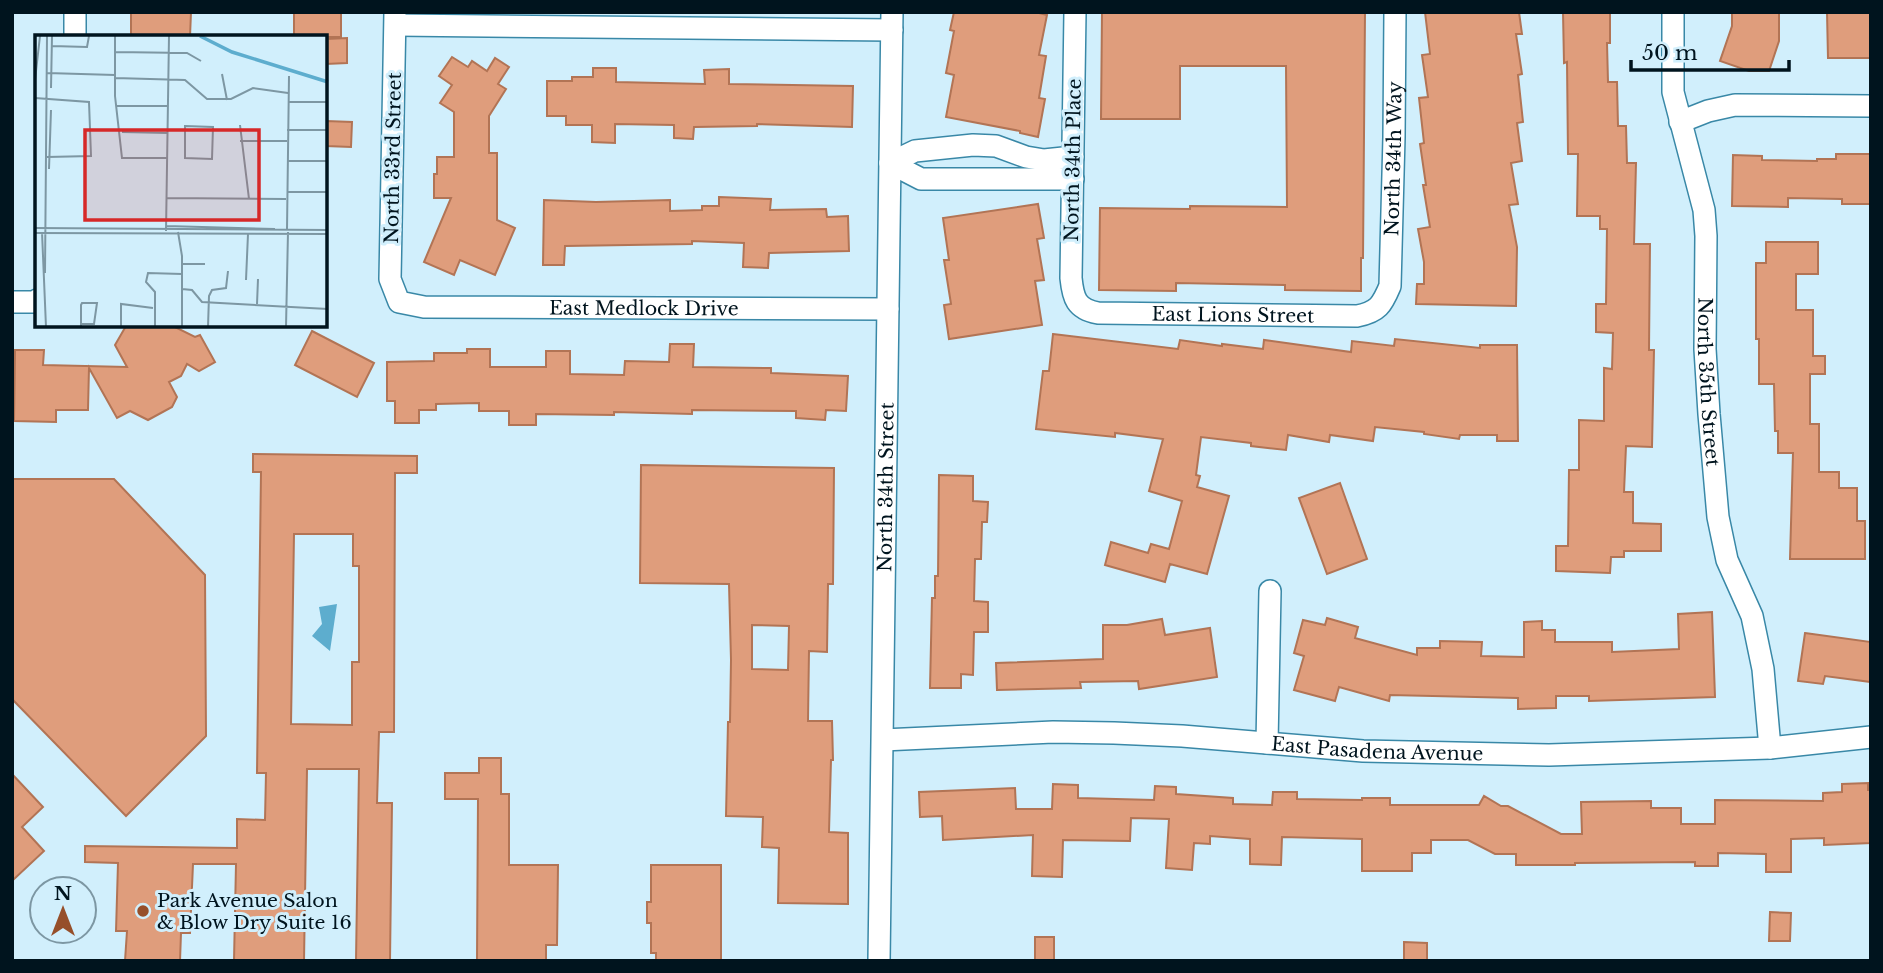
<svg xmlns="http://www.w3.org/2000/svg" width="1883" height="973" viewBox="0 0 1883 973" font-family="'Libre Baskerville',serif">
  <rect width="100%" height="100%" fill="#d1effc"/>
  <!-- water -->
  <polygon fill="#5dadce" points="337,604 330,651 312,636 322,624 319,607"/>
  <!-- building -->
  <g fill="#df9d7c" stroke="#b27455" stroke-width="2" fill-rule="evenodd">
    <polygon points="131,12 191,12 190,37 131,37"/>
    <rect x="294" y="12" width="47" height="25"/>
    <polygon points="954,12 1035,12 1047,15 1039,55 1046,56 1039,98 1045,99 1038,137 1020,133 1020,131 946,117 954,75 946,73 954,31 950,30"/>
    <polygon points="1102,12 1365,12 1363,258 1361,258 1361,291 1285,290 1285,285 1176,283 1176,291 1099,290 1100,208 1190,209 1190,206 1287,207 1286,66 1180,66 1180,119 1101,119"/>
    <polygon points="1425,12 1519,12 1522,34 1516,34 1522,74 1518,75 1523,122 1517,123 1522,161 1511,163 1518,204 1509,205 1517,247 1516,306 1416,304 1417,284 1424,284 1424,262 1418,229 1430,227 1423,185 1426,185 1420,144 1424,143 1419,98 1428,97 1422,55 1430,54"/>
    <polygon points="1563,12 1610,12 1610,43 1607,43 1608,82 1617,82 1618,126 1626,126 1627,163 1636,163 1634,244 1650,244 1649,350 1654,350 1652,447 1626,446 1624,492 1633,492 1633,523 1661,524 1661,551 1624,551 1624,557 1611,557 1610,573 1556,571 1556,546 1568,546 1569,470 1579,470 1579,420 1604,421 1604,368 1612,369 1613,333 1596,332 1596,304 1606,304 1607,229 1600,229 1600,216 1577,216 1578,154 1568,154 1567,62 1564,63"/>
    <polygon points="1732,12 1779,12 1779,41 1769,71 1749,71 1720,61 1732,26"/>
    <polygon points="1827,12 1871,12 1871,58 1828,58"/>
    <polygon points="347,38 347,63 326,64 326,39"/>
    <polygon points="452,57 468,67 472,61 487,71 495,58 509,67 498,84 506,89 489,116 489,153 497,153 497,220 515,228 495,275 460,260 454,275 424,262 451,198 434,198 434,174 437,174 437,157 454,157 454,112 440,103 452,85 439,76"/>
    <polygon points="593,68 616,68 616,82 705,84 704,70 729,69 729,84 853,86 852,127 757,124 757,126 694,127 693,139 674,138 674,125 615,124 615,143 592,142 592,125 566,125 566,116 547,116 547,81 572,81 572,77 593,77"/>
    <polygon points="326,121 352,122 351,147 326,146"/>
    <polygon points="1836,154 1871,154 1871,204 1842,204 1842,199 1788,198 1788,207 1732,206 1733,155 1762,156 1762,160 1817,161 1817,159 1836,159"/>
    <polygon points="719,197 771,199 770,210 826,209 827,217 848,216 849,251 769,253 768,268 743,267 744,243 692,241 692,244 565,246 564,265 543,265 544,200 596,202 670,200 670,211 702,210 702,206 719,206"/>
    <polygon points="1038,204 1044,238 1037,239 1044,280 1035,281 1042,325 949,339 944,305 951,304 944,260 949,260 943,218"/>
    <polygon points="1766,242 1818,242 1818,274 1796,274 1796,310 1813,310 1813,356 1825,356 1825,374 1810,374 1810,424 1819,424 1819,472 1839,472 1839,488 1857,488 1857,521 1865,521 1865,559 1790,559 1793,453 1778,453 1778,431 1775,431 1774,384 1759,384 1759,339 1756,339 1756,263 1766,263"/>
    <polygon points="126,326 173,326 195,337 200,335 215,362 199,371 187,364 181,376 169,382 177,397 172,407 148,420 130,411 117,418 89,368 88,410 56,410 56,422 14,421 15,350 44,350 43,365 127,367 115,345"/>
    <polygon points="312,331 374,363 357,397 295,365"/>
    <polygon points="1053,334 1178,349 1180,340 1222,346 1222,344 1263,349 1264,340 1351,352 1352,341 1394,346 1395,339 1480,348 1480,345 1517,345 1518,441 1497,441 1497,435 1460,435 1459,439 1424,434 1424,432 1375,427 1373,441 1330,435 1329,442 1288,435 1286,450 1251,446 1251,443 1201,437 1196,475 1200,476 1197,487 1229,496 1207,574 1170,564 1165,582 1105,565 1111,542 1148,553 1151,544 1169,549 1182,501 1149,491 1163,439 1115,433 1115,437 1036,429 1043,371 1049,371"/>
    <polygon points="670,344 694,344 693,367 771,368 771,373 848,376 846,411 826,410 825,420 796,418 796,411 692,410 692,414 614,412 614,415 536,414 536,425 509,425 509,411 479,411 479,403 436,404 436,410 419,410 419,423 395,423 395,401 387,401 387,362 434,361 434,353 467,353 467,349 490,349 490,367 546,367 546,351 570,351 570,374 624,375 625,361 669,362"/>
    <path d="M 253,454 L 417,456 L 417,473 L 395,473 L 394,732 L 379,732 L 377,803 L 392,803 L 390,961 L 356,961 L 359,769 L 307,769 L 304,961 L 234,961 L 236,864 L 193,864 L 190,933 L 181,933 L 180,961 L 125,961 L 127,931 L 116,931 L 118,863 L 85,862 L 85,846 L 237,848 L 237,819 L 265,820 L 266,773 L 257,773 L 261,472 L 253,472 ZM 294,534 L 353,534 L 353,566 L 359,566 L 359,662 L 352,662 L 352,725 L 291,724 Z"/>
    <path d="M 641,465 L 834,468 L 833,584 L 828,584 L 827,652 L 809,651 L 808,721 L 832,721 L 833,760 L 831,760 L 829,832 L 848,833 L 848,904 L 778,903 L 779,848 L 762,847 L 763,817 L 726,816 L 728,722 L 730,722 L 731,660 L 729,584 L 640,583 ZM 752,625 L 789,626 L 788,670 L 752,669 Z"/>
    <polygon points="939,475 973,476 973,501 988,502 987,522 982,522 981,559 975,559 974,601 988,602 988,632 974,632 973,675 961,674 961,688 930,688 932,598 935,598 935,576 938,576"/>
    <polygon points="12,479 114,479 205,575 206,736 126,816 12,699"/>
    <polygon points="1340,483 1367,559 1327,574 1299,498"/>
    <polygon points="1712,612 1715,697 1589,701 1589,696 1556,696 1556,708 1518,709 1518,698 1390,695 1389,701 1339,687 1335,701 1294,690 1304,656 1294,653 1303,620 1325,625 1327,618 1358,627 1355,638 1417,655 1417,648 1440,648 1440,641 1482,642 1481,656 1524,657 1524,622 1542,621 1542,630 1555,630 1555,642 1612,642 1612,652 1679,649 1678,614"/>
    <polygon points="1162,619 1165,635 1210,628 1217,677 1139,689 1138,681 1080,682 1081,688 997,690 996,663 1103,659 1103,625 1127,625"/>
    <polygon points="1805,633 1871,642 1871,682 1825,676 1823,684 1798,681"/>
    <polygon points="479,758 501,758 501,794 509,794 509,865 558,865 557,945 546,945 546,961 477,961 478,799 445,799 445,773 479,773"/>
    <polygon points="12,774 43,807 22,827 44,851 12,881"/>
    <polygon points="1868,783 1868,790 1871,790 1871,843 1824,845 1824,838 1791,839 1791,872 1766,872 1766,854 1718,853 1718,866 1695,866 1695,862 1575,863 1575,865 1516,865 1516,854 1495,854 1468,840 1431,840 1431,853 1412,853 1412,871 1362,871 1362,839 1282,837 1281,865 1250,864 1250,839 1210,836 1210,844 1194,843 1192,870 1166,868 1169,819 1131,818 1130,841 1063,840 1062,877 1032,876 1033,835 943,840 942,816 920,817 919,792 1015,788 1016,809 1052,809 1053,784 1078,785 1078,798 1154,800 1155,786 1176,787 1176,794 1233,798 1233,804 1272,805 1273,792 1297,792 1297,799 1362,800 1362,798 1390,798 1390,805 1479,805 1484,796 1501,806 1508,806 1561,834 1582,834 1581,802 1651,801 1651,808 1681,808 1681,824 1715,824 1715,800 1823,801 1823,793 1842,792 1842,784"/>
    <polygon points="651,865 721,865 721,961 656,961 656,953 651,953 651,923 647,923 647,902 651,902"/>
    <polygon points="1770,912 1791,913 1790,941 1769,941"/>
    <rect x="1035" y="937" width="19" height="24"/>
    <polygon points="1404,942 1427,943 1427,961 1404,961"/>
  </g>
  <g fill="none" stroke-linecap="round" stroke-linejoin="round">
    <!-- minor casing -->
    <g stroke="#3988a7" stroke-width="24">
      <g id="minor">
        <path id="s1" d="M 395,12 L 390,279 L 399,302 L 424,307 L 888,309"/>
        <path id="s2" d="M 1075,12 L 1071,278 C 1073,298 1076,309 1098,313 L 1357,316 C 1378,312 1382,305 1390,286 L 1394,137 L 1395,12"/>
        <path id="s3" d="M 1673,12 L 1673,92 L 1704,210 L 1706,236 L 1705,349 L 1709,414 L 1718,517 L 1727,560 L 1752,616 L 1763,669 L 1770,748"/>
        <polyline points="396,25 892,30"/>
        <polyline points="75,37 75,12"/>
        <polyline points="1680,122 1708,111 1735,105 1871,106"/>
        <polyline points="890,163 915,151 973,145 996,146 1026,157 1044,160 1073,157"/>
        <polyline points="890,163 921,179 1073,179"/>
        <polyline points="12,302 35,302 37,300"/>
        <path id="s4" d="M 883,740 L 1053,732 L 1114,733 L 1182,736 L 1363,751 L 1549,755 L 1770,748 L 1871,737"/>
        <polyline points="1267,743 1270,591"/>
        <path id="s5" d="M 879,961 L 892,12"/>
      </g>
    </g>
    <!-- minor -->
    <use href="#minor" stroke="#fff" stroke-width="21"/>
  </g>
  <!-- markers -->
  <circle fill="#964f2a" stroke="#d1effc" stroke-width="2.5" cx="143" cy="911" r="7"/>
  <g text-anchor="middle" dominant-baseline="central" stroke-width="6" stroke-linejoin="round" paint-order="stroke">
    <!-- street labels -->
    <g font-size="19" fill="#00141e" stroke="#d1effc">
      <text transform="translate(393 158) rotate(-89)">North 33rd Street</text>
      <text stroke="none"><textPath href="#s2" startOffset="749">North 34th Way</textPath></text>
      <text transform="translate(1073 160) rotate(-89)">North 34th Place</text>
      <text stroke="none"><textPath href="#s1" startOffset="537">East Medlock Drive</textPath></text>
      <text stroke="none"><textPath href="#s2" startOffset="450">East Lions Street</textPath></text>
      <text stroke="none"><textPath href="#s3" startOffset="374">North 35th Street</textPath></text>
      <text stroke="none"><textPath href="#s5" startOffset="474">North 34th Street</textPath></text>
      <text stroke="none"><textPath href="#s4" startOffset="495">East Pasadena Avenue</textPath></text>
    </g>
    <!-- poi labels -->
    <g font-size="19" fill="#00141e" stroke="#d1effc" text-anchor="start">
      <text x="157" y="900">Park Avenue Salon<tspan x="157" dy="22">&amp; Blow Dry Suite 16</tspan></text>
    </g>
  </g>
  <!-- overview -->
  <g transform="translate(35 35)">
    <rect width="292" height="292" fill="#d1effc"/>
    <path fill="none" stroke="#5dadce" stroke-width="3.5" d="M 165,1 L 197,17 L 293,47"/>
    <path fill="none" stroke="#7d97a3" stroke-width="2" d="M 80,1 L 80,61 L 87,123 L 132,123M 17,11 L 52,12 L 54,1M 80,17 L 152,18 L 166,26M 12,38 L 80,40M 187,39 L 192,65M 80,43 L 150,45 L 172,64 L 196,64 L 218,53 L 253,58M 0,45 L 5,1M 16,53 L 17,1M 0,63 L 54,67 L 56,121 L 12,122M 253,67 L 293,67M 81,71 L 133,71M 205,90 L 214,164M 150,91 L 178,92 L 177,124 L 150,123 ZM 252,95 L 293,95M 87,97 L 133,98M 205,106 L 252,106M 252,126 L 293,126M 14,134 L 16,75M 252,157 L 293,157M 132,163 L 251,164M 131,191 L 240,194M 0,193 L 293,195M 252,194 L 254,41M 131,196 L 134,1M 7,197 L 11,292M 143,197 L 147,221 L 147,292M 0,198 L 293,199M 147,229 L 170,229M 10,238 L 12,1M 211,245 L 213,199M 147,254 L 157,255 L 167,267 L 293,274M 222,269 L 223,244M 46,292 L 46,270 L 47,268 L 62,268 L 59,289 L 46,289M 86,292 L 86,269 L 118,273M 120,292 L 120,257 L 111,247 L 113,238 L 147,239M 173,292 L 174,261 L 177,255 L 191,253 L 193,236M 251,292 L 253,197"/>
    <path fill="#d62828" fill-opacity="0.15" stroke="#d62828" stroke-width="3.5" d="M 50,95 L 224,95 L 224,185 L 50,185 Z"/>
    <rect width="292" height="292" fill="none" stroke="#00141e" stroke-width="3.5"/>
  </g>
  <!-- border -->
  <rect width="1883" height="973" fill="none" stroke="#00141e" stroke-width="28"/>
  <!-- north arrow -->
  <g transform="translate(63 910)"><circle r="33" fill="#d1effc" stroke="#7d97a3" stroke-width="2"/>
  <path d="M0-5L12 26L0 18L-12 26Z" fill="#964f2a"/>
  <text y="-10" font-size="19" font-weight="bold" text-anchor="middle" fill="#00141e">N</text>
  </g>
  <!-- scale -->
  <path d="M1631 60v10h158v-10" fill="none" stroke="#00141e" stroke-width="3.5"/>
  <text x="1642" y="60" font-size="21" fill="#00141e" stroke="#d1effc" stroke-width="5" paint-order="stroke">50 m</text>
</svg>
